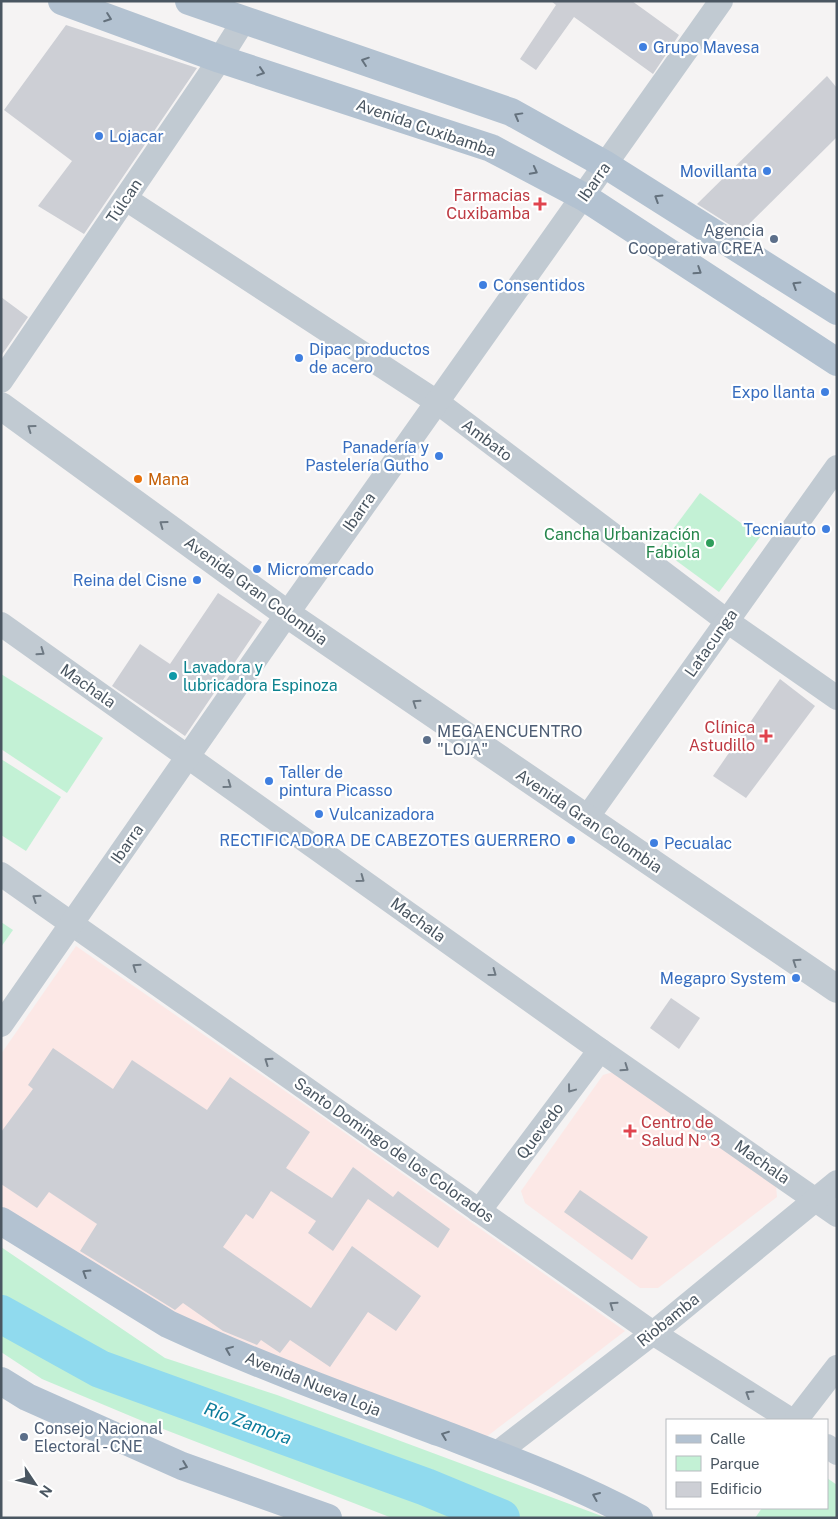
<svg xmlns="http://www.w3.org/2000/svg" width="838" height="1519" viewBox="0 0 838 1519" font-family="'Public Sans',sans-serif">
  <rect width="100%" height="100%" fill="#f5f3f3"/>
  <!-- medical -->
  <g fill="#fce8e6">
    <polygon points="76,946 321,1116 625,1331 481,1441 196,1330 1,1211 1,1054"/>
    <polygon points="613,1072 776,1186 777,1197 658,1288 640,1288 525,1203 521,1191 603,1075"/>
  </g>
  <!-- green -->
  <g fill="#c3f1d5">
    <polygon points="700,493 760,537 719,592 659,548"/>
    <polygon points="1,674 103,738 67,793 1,749"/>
    <polygon points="1,759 61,797 26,851 1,835"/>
    <polygon points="1,922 13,930 1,947"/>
    <polygon points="1,1247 165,1358 277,1395 607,1518 392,1518 140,1420 42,1379 1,1352"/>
    <polygon points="827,1478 837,1485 837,1518 755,1518 762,1508 827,1508"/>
  </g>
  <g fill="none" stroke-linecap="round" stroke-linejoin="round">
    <!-- river -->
    <polyline stroke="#90daee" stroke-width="38" points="1,1314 100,1369 426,1487 501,1518"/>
  </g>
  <!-- building -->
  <g fill="#cdcfd5">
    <polygon points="551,1 632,1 679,35 653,74 574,17 536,70 520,59 556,5"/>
    <polygon points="66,25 197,68 84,234 38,206 72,161 4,110"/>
    <polygon points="827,76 837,88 837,137 741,232 697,204"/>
    <polygon points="1,297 28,317 1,356"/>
    <polygon points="218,593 262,622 185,736 112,686 140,644 170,664"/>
    <polygon points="780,679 815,706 746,798 713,776"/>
    <polygon points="671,998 700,1018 679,1049 650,1028"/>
    <polygon points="53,1048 113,1089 132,1060 207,1110 230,1077 310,1132 286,1168 332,1198 353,1167 393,1197 398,1191 450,1229 438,1248 368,1199 333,1251 308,1233 316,1221 271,1191 253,1219 246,1214 223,1247 311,1308 352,1246 421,1296 396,1331 368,1312 330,1367 290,1340 280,1353 261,1340 257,1345 223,1331 183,1303 175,1310 80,1251 97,1224 49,1192 37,1208 1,1184 1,1132 33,1089 28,1085"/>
    <polygon points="580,1190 648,1237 632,1260 564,1212"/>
  </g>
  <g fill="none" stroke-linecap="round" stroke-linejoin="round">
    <!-- minor -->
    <g stroke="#c1cad2" stroke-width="24">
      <polyline points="126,199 437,402 727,621 837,698"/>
      <polyline points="1,381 214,68 244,20"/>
      <polyline points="1,624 600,1050 837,1215"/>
      <polyline points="586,819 837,467"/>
      <polyline points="1,874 653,1333 791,1420"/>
      <polyline points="1,1025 287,614 721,1"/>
      <polyline points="479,1211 600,1050"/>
      <polyline points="796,1420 837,1367"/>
      <polyline points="827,1446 837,1453"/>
      <polyline points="496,1454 653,1333 837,1182"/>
    </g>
    <!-- tertiary -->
    <polyline stroke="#c1cad2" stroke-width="28" points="1,406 287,614 837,989"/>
    <!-- primary -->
    <g stroke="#b3c2d1" stroke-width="28">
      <polyline points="62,1 220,59 491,148 584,197 837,362"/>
      <polyline points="189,1 511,112 606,165 837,311"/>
      <path d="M 1,1221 L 168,1324 C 257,1365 350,1399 441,1433 C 508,1459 576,1484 639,1518"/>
      <polyline points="1,1381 27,1397 182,1466 328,1518"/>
    </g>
  </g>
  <!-- one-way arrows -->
  <defs><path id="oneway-chevron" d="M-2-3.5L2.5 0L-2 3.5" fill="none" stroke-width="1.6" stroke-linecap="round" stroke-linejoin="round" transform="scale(1.25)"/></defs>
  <g stroke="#64717d">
    <use href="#oneway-chevron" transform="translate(108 18) rotate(20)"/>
    <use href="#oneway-chevron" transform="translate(365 61) rotate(-161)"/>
    <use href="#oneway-chevron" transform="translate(261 72) rotate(18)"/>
    <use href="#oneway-chevron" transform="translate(518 116) rotate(-151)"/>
    <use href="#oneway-chevron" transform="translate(534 171) rotate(28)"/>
    <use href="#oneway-chevron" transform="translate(658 198) rotate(-148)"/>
    <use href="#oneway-chevron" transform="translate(698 271) rotate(33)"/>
    <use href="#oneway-chevron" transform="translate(796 285) rotate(-148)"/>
    <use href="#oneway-chevron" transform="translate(86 1273) rotate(-148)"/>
    <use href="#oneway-chevron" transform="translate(229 1350) rotate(-158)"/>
    <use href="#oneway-chevron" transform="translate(445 1435) rotate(-159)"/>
    <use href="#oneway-chevron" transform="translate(184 1466) rotate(21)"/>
    <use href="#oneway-chevron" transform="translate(596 1496) rotate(-157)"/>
  </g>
  <g stroke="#6e7983">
    <use href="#oneway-chevron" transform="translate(31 428) rotate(-144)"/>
    <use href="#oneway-chevron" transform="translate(163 524) rotate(-144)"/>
    <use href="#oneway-chevron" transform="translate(41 652) rotate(35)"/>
    <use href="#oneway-chevron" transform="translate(416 703) rotate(-146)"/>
    <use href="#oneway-chevron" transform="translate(228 785) rotate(36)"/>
    <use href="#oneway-chevron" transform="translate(361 879) rotate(36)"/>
    <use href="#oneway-chevron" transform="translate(36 898) rotate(-146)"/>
    <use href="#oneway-chevron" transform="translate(796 962) rotate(-146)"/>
    <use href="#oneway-chevron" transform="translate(136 967) rotate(-145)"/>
    <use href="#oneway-chevron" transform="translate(493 973) rotate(36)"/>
    <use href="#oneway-chevron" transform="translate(268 1061) rotate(-145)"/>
    <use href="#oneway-chevron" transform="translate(625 1068) rotate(35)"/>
    <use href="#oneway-chevron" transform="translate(571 1089) rotate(127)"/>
    <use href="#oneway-chevron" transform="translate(613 1305) rotate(-145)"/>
    <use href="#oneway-chevron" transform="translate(749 1394) rotate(-148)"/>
  </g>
  <!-- markers -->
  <g fill="#3f7fe0" stroke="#fff" stroke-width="2">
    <circle cx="643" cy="47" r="5"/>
    <circle cx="99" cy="136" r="5"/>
    <circle cx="767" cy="171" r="5"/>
    <circle cx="483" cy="285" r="5"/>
    <circle cx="299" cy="358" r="5"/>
    <circle cx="825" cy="392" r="5"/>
    <circle cx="439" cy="456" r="5"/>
    <circle cx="826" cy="529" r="5"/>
    <circle cx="257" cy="569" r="5"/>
    <circle cx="197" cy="580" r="5"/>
    <circle cx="269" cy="781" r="5"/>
    <circle cx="319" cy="814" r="5"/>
    <circle cx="571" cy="840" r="5"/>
    <circle cx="654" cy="843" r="5"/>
    <circle cx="796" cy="978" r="5"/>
  </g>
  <g fill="#e0444e" stroke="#fff" stroke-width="2">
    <path d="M537.5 196.5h5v5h5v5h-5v5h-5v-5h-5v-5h5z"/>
    <path d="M763.5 728.5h5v5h5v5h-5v5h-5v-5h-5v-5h5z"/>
    <path d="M627.5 1123.5h5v5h5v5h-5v5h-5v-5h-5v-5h5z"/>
  </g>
  <g fill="#5c6f8a" stroke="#fff" stroke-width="2">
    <circle cx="774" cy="239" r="5"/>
    <circle cx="427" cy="740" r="5"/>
    <circle cx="24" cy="1437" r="5"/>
  </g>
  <circle fill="#e8710a" stroke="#fff" stroke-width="2" cx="138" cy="479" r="5"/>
  <circle fill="#2e9e5b" stroke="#fff" stroke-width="2" cx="710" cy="543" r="5"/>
  <circle fill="#0f9aa8" stroke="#fff" stroke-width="2" cx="173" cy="676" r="5"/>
  <g text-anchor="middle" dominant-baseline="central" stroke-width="4.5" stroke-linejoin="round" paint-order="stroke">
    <!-- shop labels -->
    <g font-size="16" fill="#366cbe" stroke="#fff" text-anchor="start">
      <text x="653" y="47">Grupo Mavesa</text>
      <text x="109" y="136">Lojacar</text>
      <text x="757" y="171" text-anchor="end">Movillanta</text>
      <text x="493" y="285">Consentidos</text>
      <text x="309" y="349">Dipac productos<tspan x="309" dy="18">de acero</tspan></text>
      <text x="815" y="392" text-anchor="end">Expo llanta</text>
      <text x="429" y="447" text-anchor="end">Panadería y<tspan x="429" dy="18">Pastelería Gutho</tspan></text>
      <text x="816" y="529" text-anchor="end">Tecniauto</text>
      <text x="267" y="569">Micromercado</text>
      <text x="187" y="580" text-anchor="end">Reina del Cisne</text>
      <text x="279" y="772">Taller de<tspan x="279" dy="18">pintura Picasso</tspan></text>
      <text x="329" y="814">Vulcanizadora</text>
      <text x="561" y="840" text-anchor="end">RECTIFICADORA DE CABEZOTES GUERRERO</text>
      <text x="664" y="843">Pecualac</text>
      <text x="786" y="978" text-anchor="end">Megapro System</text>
    </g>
    <!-- street labels -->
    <g font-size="16" fill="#4a5661" stroke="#fff">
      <text transform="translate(426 128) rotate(19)">Avenida Cuxibamba</text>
      <text transform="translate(594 182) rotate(-55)">Ibarra</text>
      <text transform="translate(124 201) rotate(-56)">Túlcan</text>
      <text transform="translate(487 440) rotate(37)">Ambato</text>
      <text transform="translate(359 512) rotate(-55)">Ibarra</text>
      <text transform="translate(256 591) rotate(36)">Avenida Gran Colombia</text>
      <text transform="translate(711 643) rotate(-55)">Latacunga</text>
      <text transform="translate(88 686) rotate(35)">Machala</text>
      <text transform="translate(589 821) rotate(34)">Avenida Gran Colombia</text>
      <text transform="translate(127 844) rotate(-55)">Ibarra</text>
      <text transform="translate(418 920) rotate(36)">Machala</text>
      <text transform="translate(540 1131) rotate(-53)">Quevedo</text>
      <text transform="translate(394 1150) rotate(35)">Santo Domingo de los Colorados</text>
      <text transform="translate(762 1162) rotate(35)">Machala</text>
      <text transform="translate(668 1320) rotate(-39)">Riobamba</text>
      <text transform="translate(313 1384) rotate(22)">Avenida Nueva Loja</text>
    </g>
    <!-- health labels -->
    <g font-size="16" fill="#be3a42" stroke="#fff" text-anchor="end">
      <text x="530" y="195">Farmacias<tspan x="530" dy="18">Cuxibamba</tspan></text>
      <text x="755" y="727">Clínica<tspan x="755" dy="18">Astudillo</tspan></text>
      <text x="641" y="1122" text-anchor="start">Centro de<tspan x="641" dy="18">Salud Nº 3</tspan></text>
    </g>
    <!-- service labels -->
    <g font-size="16" fill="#4e5e75" stroke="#fff" text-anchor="start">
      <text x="764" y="230" text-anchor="end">Agencia<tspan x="764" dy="18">Cooperativa CREA</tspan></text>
      <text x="437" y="731">MEGAENCUENTRO<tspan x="437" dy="18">"LOJA"</tspan></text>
      <text x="34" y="1428">Consejo Nacional<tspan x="34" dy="18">Electoral - CNE</tspan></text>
    </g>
    <!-- food labels -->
    <g font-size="16" fill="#c56008" stroke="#fff" text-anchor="start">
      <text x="148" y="479">Mana</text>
    </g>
    <!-- leisure labels -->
    <g font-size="16" fill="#27864d" stroke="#fff" text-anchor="end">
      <text x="700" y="534">Cancha Urbanización<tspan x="700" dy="18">Fabiola</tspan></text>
    </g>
    <!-- culture labels -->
    <g font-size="16" fill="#0d838f" stroke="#fff" text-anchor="start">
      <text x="183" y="667">Lavadora y<tspan x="183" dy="18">lubricadora Espinoza</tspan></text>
    </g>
    <!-- water labels -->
    <g font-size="18" font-style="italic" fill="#0c7c9b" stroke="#fff">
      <text transform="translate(248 1423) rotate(20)">Río Zamora</text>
    </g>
  </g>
  <!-- border -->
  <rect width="838" height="1519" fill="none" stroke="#4a5661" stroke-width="5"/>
  <!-- legend -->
  <rect x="666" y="1419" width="162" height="90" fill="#ffffff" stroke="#b7bbc0"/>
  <rect x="676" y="1435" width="25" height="8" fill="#b3c2d1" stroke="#b7bbc0"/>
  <text x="710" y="1444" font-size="15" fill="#4a5661">Calle</text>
  <rect x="676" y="1456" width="25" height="15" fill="#c3f1d5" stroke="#b7bbc0"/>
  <text x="710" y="1469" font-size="15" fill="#4a5661">Parque</text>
  <rect x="676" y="1482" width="25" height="15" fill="#cdcfd5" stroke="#b7bbc0"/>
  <text x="710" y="1494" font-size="15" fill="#4a5661">Edificio</text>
  <!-- north arrow -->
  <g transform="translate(35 1484) rotate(125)" stroke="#ffffff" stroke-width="4" paint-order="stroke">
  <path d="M0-4L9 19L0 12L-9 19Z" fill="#4a5661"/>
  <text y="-8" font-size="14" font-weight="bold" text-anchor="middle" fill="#4a5661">N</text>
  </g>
</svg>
